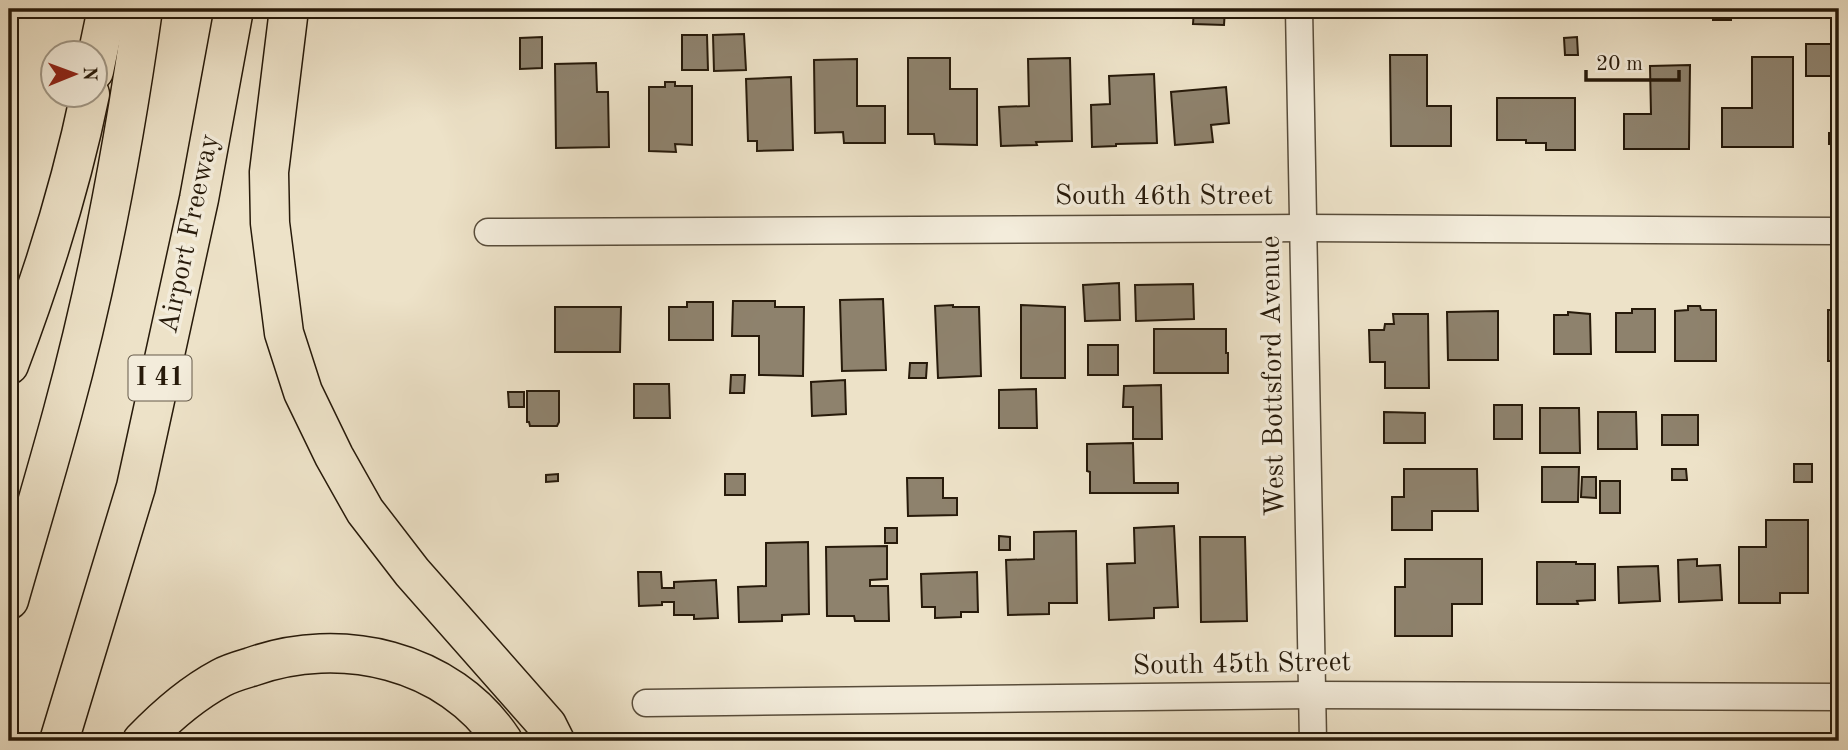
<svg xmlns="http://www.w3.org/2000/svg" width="1848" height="750" viewBox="0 0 1848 750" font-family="'Old Standard TT',serif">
  <rect width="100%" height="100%" fill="#ede2c8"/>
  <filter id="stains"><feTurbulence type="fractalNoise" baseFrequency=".00286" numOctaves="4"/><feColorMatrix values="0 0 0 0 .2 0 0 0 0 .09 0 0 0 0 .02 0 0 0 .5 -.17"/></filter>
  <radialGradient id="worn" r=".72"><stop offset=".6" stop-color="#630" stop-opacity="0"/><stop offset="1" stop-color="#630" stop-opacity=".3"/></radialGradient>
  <!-- building -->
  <g fill="#8e826d" stroke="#271a0a" stroke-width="2">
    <polygon points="868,9 887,9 887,15 869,16"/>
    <polygon points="1194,9 1225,9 1224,25 1193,24"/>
    <rect x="1671" y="9" width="21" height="7"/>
    <rect x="1713" y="9" width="18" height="11"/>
    <polygon points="744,34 746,70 714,71 713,35"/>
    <polygon points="682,35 707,35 708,70 682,70"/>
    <polygon points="542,37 542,68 520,69 520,38"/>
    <polygon points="1577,37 1578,55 1565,55 1564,38"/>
    <rect x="1806" y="44" width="33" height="32"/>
    <polygon points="1390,55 1427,55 1427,106 1451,106 1451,146 1391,146"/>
    <polygon points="1752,57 1793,57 1793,147 1722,147 1722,108 1752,108"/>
    <polygon points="908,58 950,58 950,89 977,89 977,145 935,144 934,134 908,134"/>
    <polygon points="1070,58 1072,141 1036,142 1037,145 1001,146 999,107 1029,106 1028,59"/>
    <polygon points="857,59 857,106 885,106 885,143 844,143 843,132 815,133 814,60"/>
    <polygon points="596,63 597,92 608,92 609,147 556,148 555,64"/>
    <polygon points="1690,65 1689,149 1624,149 1624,114 1651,114 1650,66"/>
    <polygon points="1154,74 1157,143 1116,144 1116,146 1092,147 1091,105 1110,104 1109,76"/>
    <polygon points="791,77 793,150 757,151 757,141 748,141 746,79"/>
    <polygon points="665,82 675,82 675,86 692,86 692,145 675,144 676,152 649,151 649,87 665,87"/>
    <polygon points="1226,87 1229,123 1211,125 1213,142 1175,145 1171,92"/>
    <polygon points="1832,94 1839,94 1839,144 1829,144 1829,133 1832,133"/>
    <polygon points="1497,98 1575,98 1575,150 1546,150 1546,143 1526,143 1526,140 1497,140"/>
    <polygon points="1119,283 1120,320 1085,321 1083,285"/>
    <polygon points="1193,284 1194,319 1136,321 1135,285"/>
    <polygon points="883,299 886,370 842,371 840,300"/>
    <polygon points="733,301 775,301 775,307 804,307 803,376 759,375 759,336 732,336"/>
    <polygon points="687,302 713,302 713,340 669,340 669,307 687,307"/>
    <polygon points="953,305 953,307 979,307 981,376 938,378 935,306"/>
    <polygon points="1021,305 1065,307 1065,378 1021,378"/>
    <polygon points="1688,306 1700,306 1701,310 1716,310 1716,361 1675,361 1675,311 1688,310"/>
    <polygon points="555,307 621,307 620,352 555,352"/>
    <polygon points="1632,309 1655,309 1655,352 1616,352 1616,313 1632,313"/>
    <rect x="1828" y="310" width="11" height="51"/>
    <polygon points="1498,311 1498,360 1448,360 1447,312"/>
    <polygon points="1568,312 1590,314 1591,354 1554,354 1554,315 1568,315"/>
    <polygon points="1393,314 1428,314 1429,388 1385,388 1385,362 1370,362 1369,330 1384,330 1385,324 1394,324"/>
    <polygon points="1154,329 1226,329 1226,353 1228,353 1228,373 1154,373"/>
    <rect x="1088" y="345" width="30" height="30"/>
    <polygon points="910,363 927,363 926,378 909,378"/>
    <polygon points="731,375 745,375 744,393 730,393"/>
    <polygon points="845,380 846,414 812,416 811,382"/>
    <polygon points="634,384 669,384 670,418 634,418"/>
    <polygon points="1161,385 1162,439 1133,439 1133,407 1123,407 1124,386"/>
    <polygon points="1036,389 1037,428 999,428 999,390"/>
    <polygon points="527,391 559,391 559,422 557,426 530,426 529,422 527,422"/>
    <polygon points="508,392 524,392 524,407 509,407"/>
    <rect x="1494" y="405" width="28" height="34"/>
    <polygon points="1540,408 1579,408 1580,453 1540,453"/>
    <polygon points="1384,412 1425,413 1425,443 1384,443"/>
    <polygon points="1598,412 1636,412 1637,449 1598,449"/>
    <rect x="1662" y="415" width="36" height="30"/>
    <polygon points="1133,443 1134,483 1178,483 1178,493 1090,493 1090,472 1087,471 1087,444"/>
    <rect x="1794" y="464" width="18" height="18"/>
    <polygon points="1542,467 1579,467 1578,502 1542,502"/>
    <polygon points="1404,469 1477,469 1478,511 1432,511 1432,530 1392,530 1392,497 1404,497"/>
    <polygon points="1672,469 1686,469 1687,480 1672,480"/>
    <polygon points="558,474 558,481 546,482 546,475"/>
    <rect x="725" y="474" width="20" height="21"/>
    <polygon points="1582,477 1596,477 1596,498 1581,497"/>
    <polygon points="907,478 943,478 943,498 957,498 957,515 908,516"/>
    <rect x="1600" y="481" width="20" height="32"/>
    <polygon points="1766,520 1808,520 1808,593 1780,593 1780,603 1739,603 1739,547 1766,547"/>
    <polygon points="1174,526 1178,607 1154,608 1154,618 1109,620 1107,564 1135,563 1134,528"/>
    <rect x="885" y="528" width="12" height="15"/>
    <polygon points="1076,531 1077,603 1049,603 1049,614 1008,615 1006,560 1034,559 1034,532"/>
    <polygon points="999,536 1010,537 1010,550 999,550"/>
    <polygon points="1200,537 1245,537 1247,621 1201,622"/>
    <polygon points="808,542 809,614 782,615 782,621 739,622 738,587 766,586 766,543"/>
    <polygon points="887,546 887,579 870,580 870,586 888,586 889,621 855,621 854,616 827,616 826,547"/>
    <polygon points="1405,559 1482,559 1482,604 1452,604 1452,636 1395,636 1395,587 1405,587"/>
    <polygon points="1697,559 1697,566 1720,565 1722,600 1679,602 1678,560"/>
    <polygon points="1537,562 1576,562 1576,564 1595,564 1595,600 1577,601 1578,604 1537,604"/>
    <polygon points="1658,566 1660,601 1619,603 1618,567"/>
    <polygon points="638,572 661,572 662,588 674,588 674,582 716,580 718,618 694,619 694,615 674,615 674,602 662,602 662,605 639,606"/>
    <polygon points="977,572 978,612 961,612 961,617 935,618 935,607 922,607 921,574"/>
  </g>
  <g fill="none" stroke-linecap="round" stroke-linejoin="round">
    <!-- minor casing -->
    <g stroke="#584c3a" stroke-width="29">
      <g id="minor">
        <polyline points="1299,9 1313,741"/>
        <polyline points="488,232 1303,228 1839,231"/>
        <polyline points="646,703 1312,695 1839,697"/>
      </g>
    </g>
    <!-- motorway casing -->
    <g stroke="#271a0a" stroke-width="41">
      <g id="motorway">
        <polyline points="289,9 269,172 270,223 284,333 303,392 334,456 365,511 412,572 547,725 555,741"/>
        <polyline points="94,71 107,9"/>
        <path d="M 9,365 C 42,278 71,186 90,94"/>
        <path d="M 9,600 C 27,537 46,474 63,411 C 99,279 124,144 143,9"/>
        <polyline points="59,741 136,487 199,199 234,9"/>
        <path d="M 142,741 C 165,717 191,694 221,678 C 230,673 241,670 251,667 C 340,635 449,659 503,741"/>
      </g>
    </g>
    <!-- minor -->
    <use href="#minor" stroke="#f3ecdb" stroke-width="26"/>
    <!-- motorway -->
    <use href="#motorway" stroke="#ede2c8" stroke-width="38"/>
  </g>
  <g text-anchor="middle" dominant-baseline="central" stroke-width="7" stroke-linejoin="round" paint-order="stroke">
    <!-- shield labels -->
    <rect fill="#f3ecdb" stroke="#645949" stroke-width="2" x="128.5" y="355.5" width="63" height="45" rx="5"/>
    <g font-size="26" font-weight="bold" fill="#271a0a">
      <text x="160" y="378">I 41</text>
    </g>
    <!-- street labels -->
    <g font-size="28" fill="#271a0a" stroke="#f3ecdb">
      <text x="1164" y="197">South 46th Street</text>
      <text transform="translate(190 234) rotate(-78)">Airport Freeway</text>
      <text transform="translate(1274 376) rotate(-91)">West Bottsford Avenue</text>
      <text transform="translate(1242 665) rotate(-1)">South 45th Street</text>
    </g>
  </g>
  <!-- margin -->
  <rect width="1848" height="750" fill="none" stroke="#ede2c8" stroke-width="35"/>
  <rect x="10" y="10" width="1827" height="729" fill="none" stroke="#271a0a" stroke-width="3.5"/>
  <rect x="18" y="18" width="1813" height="715" fill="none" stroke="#271a0a" stroke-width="2"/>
  <!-- north arrow -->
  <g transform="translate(74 74) rotate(89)"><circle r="33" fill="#f3ecdb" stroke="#a19887" stroke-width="2"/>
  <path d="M0-5L12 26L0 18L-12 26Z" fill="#8f2418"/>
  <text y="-10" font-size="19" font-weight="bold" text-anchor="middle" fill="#271a0a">N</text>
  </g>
  <!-- scale -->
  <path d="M1586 70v10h93v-10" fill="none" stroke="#271a0a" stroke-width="3.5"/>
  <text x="1596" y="70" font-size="21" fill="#271a0a" stroke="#f3ecdb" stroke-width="5" paint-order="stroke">20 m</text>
  <rect width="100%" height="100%" filter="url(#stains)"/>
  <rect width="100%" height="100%" fill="url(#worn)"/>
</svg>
